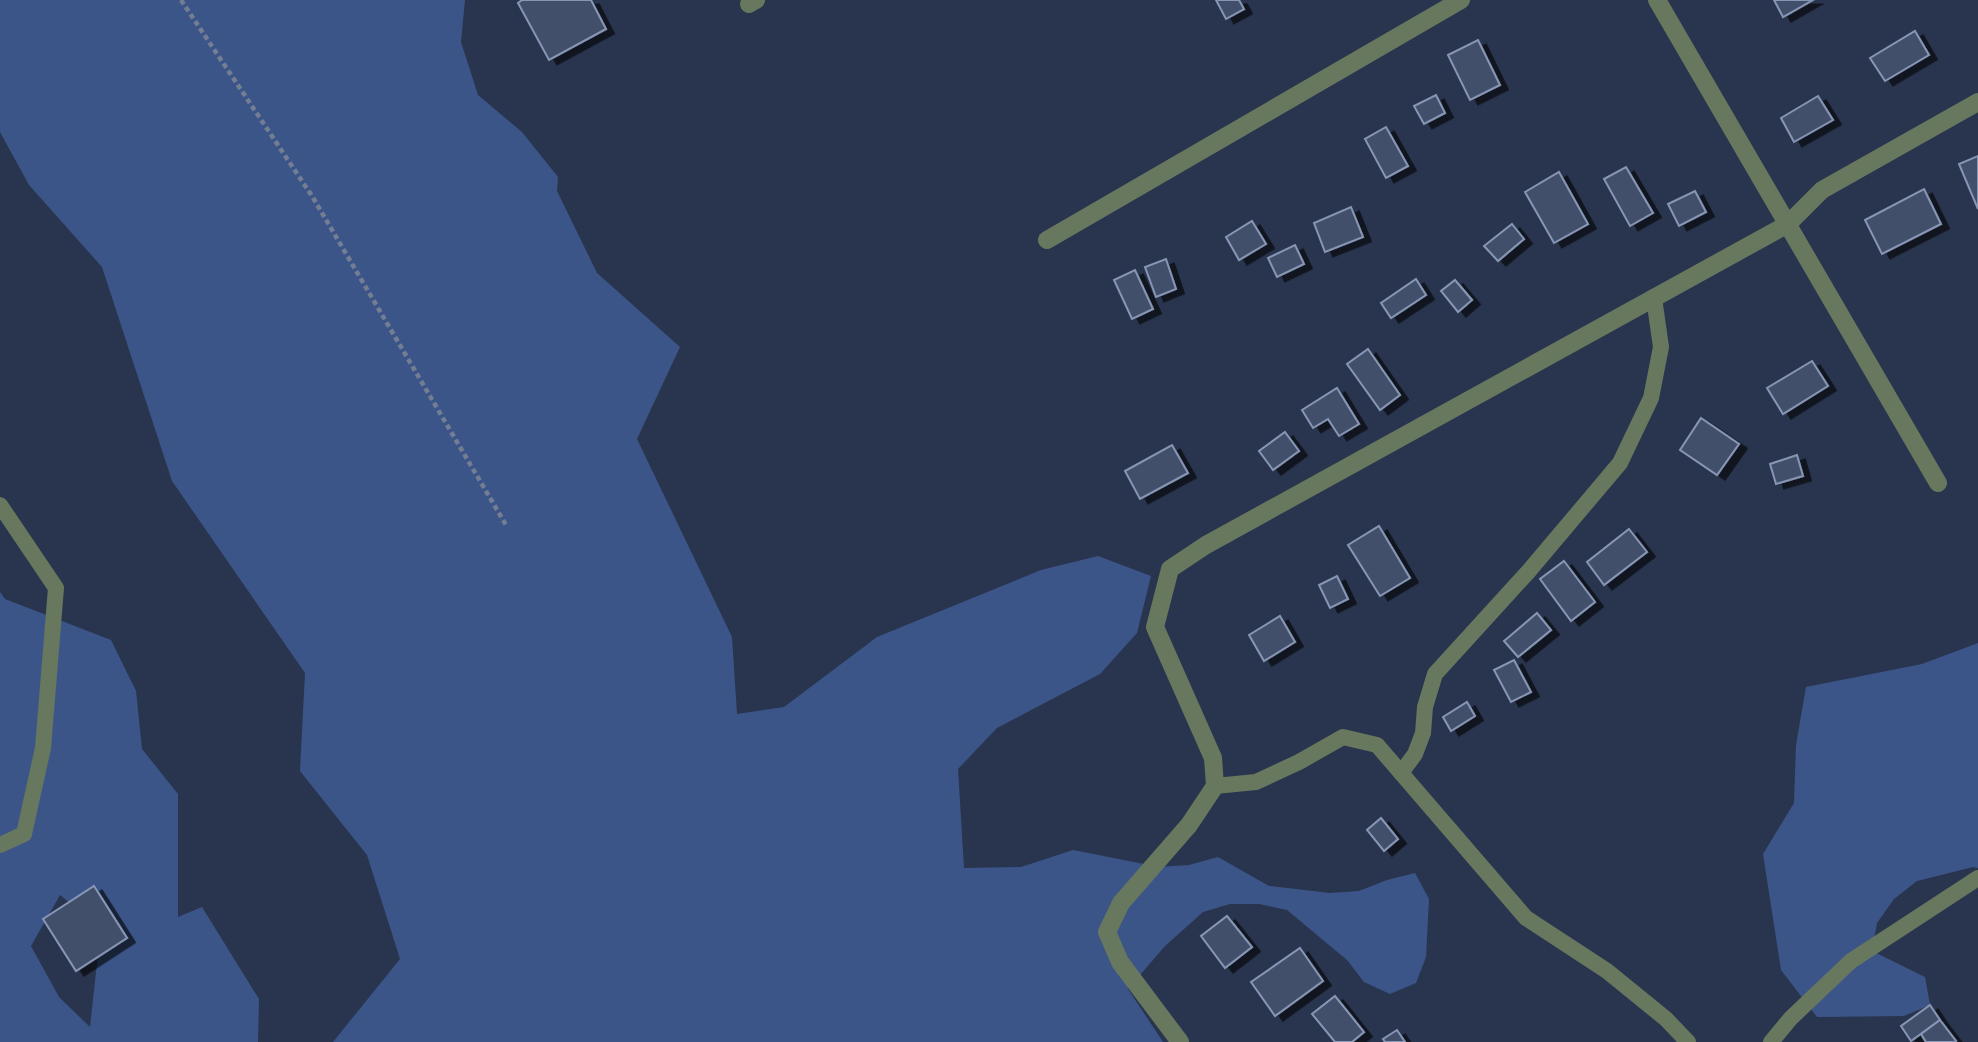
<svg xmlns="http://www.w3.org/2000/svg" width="1978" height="1042" viewBox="0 0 1978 1042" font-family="'Roboto Condensed',sans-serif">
  <defs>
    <filter id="shadow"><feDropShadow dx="8" dy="4.5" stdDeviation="0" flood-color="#0009"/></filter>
  </defs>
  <rect width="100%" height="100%" fill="#29354e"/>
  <!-- green -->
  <g fill="#3c5589" fill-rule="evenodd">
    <polygon points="0,0 465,0 461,42 478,95 522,132 558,177 557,191 597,273 680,347 637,439 732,637 737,714 784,707 877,637 1041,570 1098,556 1151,576 1137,633 1100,674 997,728 958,769 964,868 1021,867 1073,850 1159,867 1189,865 1218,857 1269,886 1330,893 1359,891 1387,880 1415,873 1429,899 1426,957 1416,983 1390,994 1364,982 1347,960 1287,910 1259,904 1230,904 1203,912 1165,946 1128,989 1163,1042 333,1042 400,959 367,855 300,771 305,673 172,481 102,267 29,185 0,132"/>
    <path d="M 0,592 L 5,599 L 111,640 L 136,691 L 142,749 L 178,794 L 178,917 L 202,907 L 259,999 L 258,1042 L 0,1042 ZM 60,895 L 105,931 L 98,954 L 90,1027 L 59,997 L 31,946 Z"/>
    <polygon points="1978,643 1978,868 1973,867 1917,881 1894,899 1877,923 1872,951 1925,977 1930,1005 1904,1016 1817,1017 1781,970 1763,854 1794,803 1796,745 1806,687 1922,664"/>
  </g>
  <!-- building -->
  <g fill="#43506b" stroke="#8796b4" stroke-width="2" filter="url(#shadow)">
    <polygon points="522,0 591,0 606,29 549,60 518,3"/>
    <polygon points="1216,0 1239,0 1244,9 1226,19"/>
    <polygon points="1774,0 1813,0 1783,17"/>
    <polygon points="1915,31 1929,55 1885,81 1870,58"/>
    <polygon points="1478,40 1500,85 1470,100 1448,55"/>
    <polygon points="1436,95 1445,113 1424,124 1414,106"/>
    <polygon points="1818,96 1833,120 1794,142 1781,118"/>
    <polygon points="1386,127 1408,166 1386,178 1365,139"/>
    <polygon points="1978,156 1978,209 1959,164"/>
    <polygon points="1626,167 1653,213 1630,226 1604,179"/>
    <polygon points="1559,172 1588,224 1554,243 1525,192"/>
    <polygon points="1924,189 1941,224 1882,254 1865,220"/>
    <polygon points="1695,191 1706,212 1679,226 1668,204"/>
    <polygon points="1351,207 1363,237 1325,252 1314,223"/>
    <polygon points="1252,221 1266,244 1239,260 1226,237"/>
    <polygon points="1512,224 1524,239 1498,261 1484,246"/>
    <polygon points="1295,245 1304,264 1277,277 1268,258"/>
    <polygon points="1166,259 1176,289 1156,297 1145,267"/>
    <polygon points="1135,270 1153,309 1132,319 1114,280"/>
    <polygon points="1416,279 1426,295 1391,318 1381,303"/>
    <polygon points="1455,280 1472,300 1458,312 1441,291"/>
    <polygon points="1368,349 1400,395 1380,410 1347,364"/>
    <polygon points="1812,361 1828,386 1783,414 1767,388"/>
    <polygon points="1337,388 1359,424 1339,436 1328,419 1313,428 1302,410"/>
    <polygon points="1701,418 1739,444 1717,475 1680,450"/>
    <polygon points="1285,432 1299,451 1273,470 1259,451"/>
    <polygon points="1172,445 1188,473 1140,499 1125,471"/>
    <polygon points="1797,455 1803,476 1776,484 1770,464"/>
    <polygon points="1379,526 1410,578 1380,596 1348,545"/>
    <polygon points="1629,529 1647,552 1604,585 1587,562"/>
    <polygon points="1564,561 1595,602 1571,621 1540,579"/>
    <polygon points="1337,576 1348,599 1330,608 1319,585"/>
    <polygon points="1537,613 1551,630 1518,657 1504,641"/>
    <polygon points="1280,616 1295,642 1264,661 1249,635"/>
    <polygon points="1514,660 1531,692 1511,702 1494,670"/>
    <polygon points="1467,702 1475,716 1451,731 1443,717"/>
    <polygon points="1381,818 1398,839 1384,851 1367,830"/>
    <polygon points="94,886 127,938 76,971 43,919"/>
    <polygon points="1227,916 1252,947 1225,968 1201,936"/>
    <polygon points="1300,948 1323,981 1275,1016 1251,982"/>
    <polygon points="1335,996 1364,1032 1352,1042 1335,1042 1312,1014"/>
    <polygon points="1930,1005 1940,1020 1911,1041 1901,1026"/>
    <polygon points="1940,1020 1956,1041 1955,1042 1926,1042 1921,1034"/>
    <polygon points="1397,1030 1405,1042 1385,1042 1383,1039"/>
  </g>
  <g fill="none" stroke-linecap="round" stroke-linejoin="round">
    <!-- path -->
    <polyline stroke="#747e93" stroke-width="4.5" stroke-dasharray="5 3.5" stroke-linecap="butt" points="181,0 312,196 506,525"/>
    <!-- service -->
    <g stroke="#67785e" stroke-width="16">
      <polyline points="0,505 56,588 43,748 24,834 0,845"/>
      <polyline points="1401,773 1415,754 1423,733 1425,707 1435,674 1528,572 1620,463 1651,398 1661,347 1654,298"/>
      <polyline points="1215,786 1256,782 1299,762 1343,737 1377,745 1526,918 1607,971 1666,1019 1688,1042"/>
      <polyline points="1771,1042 1791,1018 1851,961 1978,878"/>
    </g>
    <!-- minor -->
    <g stroke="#67785e" stroke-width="18">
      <polyline points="1657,0 1938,483"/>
      <polyline points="749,4 756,0"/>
      <polyline points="1047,240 1461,0"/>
      <polyline points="1180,1042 1120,962 1107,932 1121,903 1189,825 1215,786 1213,758 1155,627 1170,569 1206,545 1788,224 1822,190 1978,102"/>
    </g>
  </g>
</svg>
